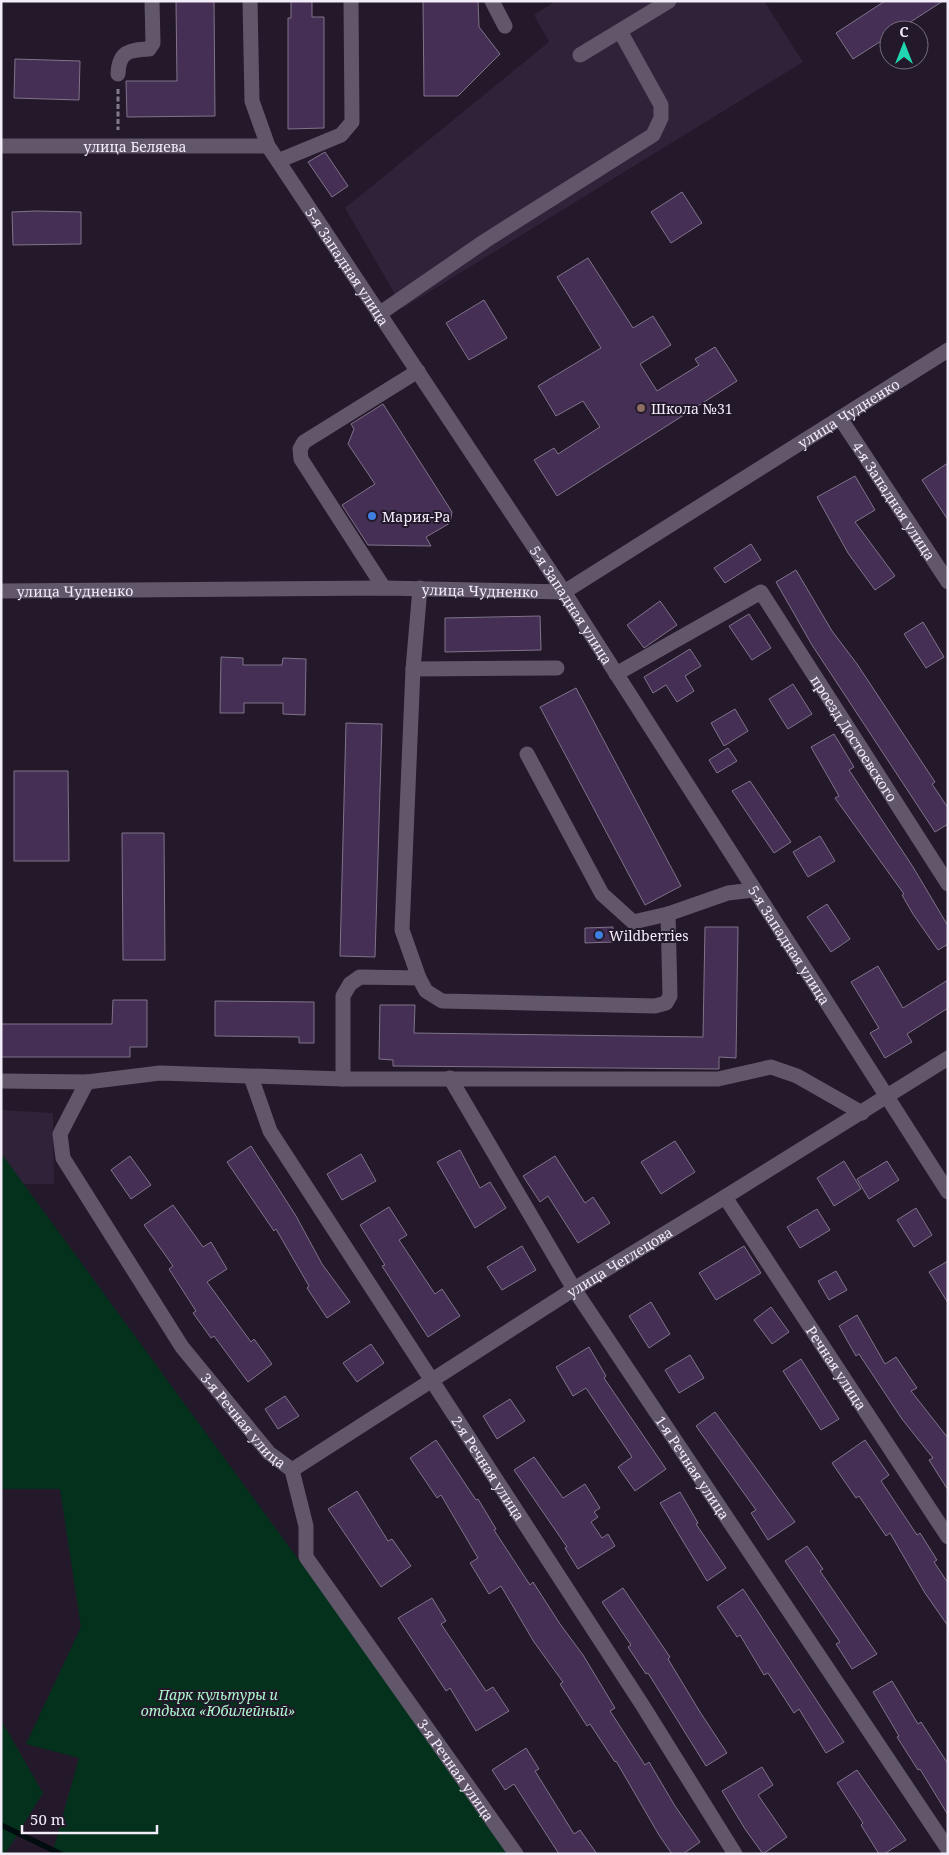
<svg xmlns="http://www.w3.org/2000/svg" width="949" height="1855" viewBox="0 0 949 1855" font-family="'Noto Serif',serif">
  <rect width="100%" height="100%" fill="#23192b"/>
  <!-- built -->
  <g fill="#2f2239">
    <polygon points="556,1 764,1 803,62 403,308 345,208 549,42 534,15"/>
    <polygon points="1,1110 53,1113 54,1184 1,1184"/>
  </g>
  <!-- green -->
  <g fill="#03311c">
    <polygon points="1,1153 514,1854 52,1854 79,1758 26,1744 81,1627 60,1489 1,1489"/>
    <polygon points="1,1720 43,1793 5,1854 1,1854"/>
  </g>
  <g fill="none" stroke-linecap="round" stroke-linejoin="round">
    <!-- stream -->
    <polyline stroke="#000c0e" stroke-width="5.5" points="1,1825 61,1854"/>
  </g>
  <!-- building -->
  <g fill="#452f54" stroke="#80738a">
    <polygon points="176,1 214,1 215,116 127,117 126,81 177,81"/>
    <polygon points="291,1 312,1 312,17 324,17 324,128 288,129 288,18 291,18"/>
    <polygon points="423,1 478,1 479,27 500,54 458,96 424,96"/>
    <polygon points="885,1 943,1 898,30 889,30 889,36 853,59 836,33"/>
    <polygon points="15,59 80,61 79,100 14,98"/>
    <polygon points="325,152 348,186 332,197 308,162"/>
    <polygon points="682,192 702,223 671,243 651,212"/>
    <polygon points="35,211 81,212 81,244 13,245 12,212"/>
    <polygon points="588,258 633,328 653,316 671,345 640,364 657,391 699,365 695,359 715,347 737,381 557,496 534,460 554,448 558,454 600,427 583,401 556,416 538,386 601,348 557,277"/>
    <polygon points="484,300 507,338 469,360 446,323"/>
    <polygon points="383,404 452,512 450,523 426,537 431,546 368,545 342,505 375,484 348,444 354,429 351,424"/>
    <polygon points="948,463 948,520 922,480"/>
    <polygon points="855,476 875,510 855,522 895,576 875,590 848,553 817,497"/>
    <polygon points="751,544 761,560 725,583 714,568"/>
    <polygon points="796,570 832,631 857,664 935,782 932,784 948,808 948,824 935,832 812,645 776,582"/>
    <polygon points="660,601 677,625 644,648 627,625"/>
    <polygon points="749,614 771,648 752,660 729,626"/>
    <polygon points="540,616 541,650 445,652 445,618"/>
    <polygon points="923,622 944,657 926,668 904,634"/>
    <polygon points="690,649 701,666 685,676 694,691 677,702 666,685 653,693 644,677"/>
    <polygon points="221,657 243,658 243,665 282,665 283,658 306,659 305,715 283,714 283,703 244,703 244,713 220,713"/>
    <polygon points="793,684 812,714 788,729 769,699"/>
    <polygon points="576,688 681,886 645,905 540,707"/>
    <polygon points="735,709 748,731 724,746 711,723"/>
    <polygon points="346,723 382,724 375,957 340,956"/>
    <polygon points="834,734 854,767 849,770 913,867 948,926 948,944 938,950 913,914 902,895 904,894 835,798 839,796 811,747"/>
    <polygon points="728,748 737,761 717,773 709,760"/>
    <polygon points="14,771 68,771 69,861 14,861"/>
    <polygon points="750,781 791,842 774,853 732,791"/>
    <polygon points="122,833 164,833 165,960 123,960"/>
    <polygon points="820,836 835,861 808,877 793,852"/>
    <polygon points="827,904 850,939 831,952 807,917"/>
    <polygon points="613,927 613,942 585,943 585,928"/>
    <polygon points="705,927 738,927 736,1058 719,1057 719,1069 393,1066 393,1060 379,1059 380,1005 415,1005 414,1033 703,1037"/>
    <polygon points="878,966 903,1008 948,980 948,1008 907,1034 912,1042 885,1058 870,1033 879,1028 851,982"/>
    <polygon points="113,1000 147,1000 147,1047 130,1047 130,1057 1,1057 1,1024 112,1024"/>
    <polygon points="215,1001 314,1002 314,1043 299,1043 299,1037 215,1036"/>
    <polygon points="675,1141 695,1172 661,1194 641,1162"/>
    <polygon points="251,1146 296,1216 322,1264 350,1302 327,1318 307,1288 309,1286 276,1229 274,1231 227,1162"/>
    <polygon points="460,1150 480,1188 490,1182 506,1208 475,1228 437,1162"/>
    <polygon points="361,1154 376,1181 342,1200 327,1174"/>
    <polygon points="130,1156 151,1185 131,1199 111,1170"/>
    <polygon points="555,1156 585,1203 593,1197 610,1223 578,1243 548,1196 540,1202 523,1176"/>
    <polygon points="844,1161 861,1189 834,1206 817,1178"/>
    <polygon points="887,1161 899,1180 869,1199 857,1179"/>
    <polygon points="173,1205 203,1247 211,1242 227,1269 207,1282 251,1342 254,1339 272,1364 248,1382 214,1336 211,1338 193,1313 196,1311 169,1269 173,1266 144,1225"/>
    <polygon points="389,1207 407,1235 399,1240 435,1294 442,1289 460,1316 428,1337 382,1266 385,1265 360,1225"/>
    <polygon points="916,1208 932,1235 914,1247 897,1220"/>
    <polygon points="817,1209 830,1230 800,1248 787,1227"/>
    <polygon points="522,1246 536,1270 502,1290 487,1267"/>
    <polygon points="744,1246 761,1273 716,1300 699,1273"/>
    <polygon points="948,1261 948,1303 929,1272"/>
    <polygon points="836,1271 847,1290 829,1300 818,1281"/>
    <polygon points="651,1302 670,1334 649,1348 629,1316"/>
    <polygon points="771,1307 789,1332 772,1344 754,1320"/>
    <polygon points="857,1315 885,1364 896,1357 917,1388 911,1391 948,1438 948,1490 929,1460 933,1458 902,1419 859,1354 856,1356 839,1326"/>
    <polygon points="371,1344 384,1363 357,1382 343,1363"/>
    <polygon points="589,1347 606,1376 604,1378 666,1469 635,1491 618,1467 632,1457 586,1388 573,1396 556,1367"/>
    <polygon points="690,1355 704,1378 679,1393 665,1370"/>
    <polygon points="801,1359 839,1419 821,1430 783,1371"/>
    <polygon points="285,1396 299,1416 278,1429 265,1409"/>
    <polygon points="510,1399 525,1421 497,1439 483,1416"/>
    <polygon points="715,1412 795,1522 768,1540 751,1513 756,1510 696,1426"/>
    <polygon points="436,1440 476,1500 478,1499 496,1529 494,1530 530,1585 533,1582 560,1624 583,1655 615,1708 610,1711 645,1765 649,1762 675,1806 700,1842 683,1854 672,1854 659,1835 616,1761 615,1762 590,1724 587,1726 560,1684 563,1682 534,1642 501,1586 489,1594 470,1563 478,1558 441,1495 437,1498 410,1458"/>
    <polygon points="865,1440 889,1475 881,1481 917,1535 920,1533 937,1560 934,1562 948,1583 948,1626 925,1593 890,1533 886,1536 859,1496 856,1498 832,1463"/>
    <polygon points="534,1457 563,1498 585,1484 600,1508 594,1512 598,1517 591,1522 602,1538 608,1534 615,1546 578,1569 565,1548 567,1547 514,1470"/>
    <polygon points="357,1491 388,1541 392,1539 411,1566 381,1587 328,1509"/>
    <polygon points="680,1492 698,1523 696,1524 726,1568 707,1581 660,1503"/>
    <polygon points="807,1546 823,1569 820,1571 877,1654 852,1669 836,1644 840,1642 785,1561"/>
    <polygon points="623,1588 670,1657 668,1659 700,1712 727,1753 706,1766 648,1673 646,1674 628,1647 631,1645 602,1602"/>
    <polygon points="743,1589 844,1742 826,1753 799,1709 794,1713 768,1673 764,1675 740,1635 737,1637 717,1607"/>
    <polygon points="432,1598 446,1621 441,1624 486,1691 493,1687 509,1711 476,1731 450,1688 446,1691 398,1618"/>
    <polygon points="892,1681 918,1724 921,1722 948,1764 948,1815 920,1769 918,1770 897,1737 899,1736 873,1692"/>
    <polygon points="526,1748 539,1769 535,1771 574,1834 580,1830 597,1854 559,1854 514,1784 505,1790 492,1770"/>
    <polygon points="762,1767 773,1785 758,1795 787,1837 763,1854 745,1829 722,1791"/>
    <polygon points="857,1770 906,1840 884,1854 879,1854 861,1825 863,1823 837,1783"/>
  </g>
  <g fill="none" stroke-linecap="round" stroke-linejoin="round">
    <!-- path -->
    <polyline stroke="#847c8b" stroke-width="3" stroke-dasharray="5 2.5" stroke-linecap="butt" points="118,89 118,130"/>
    <!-- minor -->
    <g stroke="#62566b" stroke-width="15">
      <path id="s1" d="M 250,1 L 252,101 L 268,146 L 564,592 L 948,1192"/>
      <polyline points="492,1 505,26"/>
      <polyline points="580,55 669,1"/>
      <path d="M 118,74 C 119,51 129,50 149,49 L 153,43 L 152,1"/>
      <path id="s2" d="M 1,146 L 268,146"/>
      <polyline points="278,161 341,135 352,122 351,1"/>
      <polyline points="379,314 485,241 653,135 661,118 661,105 620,31"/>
      <path id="s3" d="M 840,418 L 948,582"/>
      <polyline points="384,588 301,459 300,449 304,442 418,371"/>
      <path id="s4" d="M 1,591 L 384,588 L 564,592 L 948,350"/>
      <polyline points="413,669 557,668"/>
      <path id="s5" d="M 616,674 L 761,592 L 948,884"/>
      <polyline points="527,754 602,894 633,922 668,914"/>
      <polyline points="419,978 402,930 413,669 420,588"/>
      <path id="s6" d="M 251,1077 L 270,1131 L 643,1706 L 735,1854"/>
      <path id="s7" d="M 450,1078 L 574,1289 L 948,1849"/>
      <polyline points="343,1079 343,996 350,984 360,977 419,978 426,991 442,1001 655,1006 666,1003 670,996 668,914 728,893 753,890"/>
      <polyline points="1,1081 87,1082 160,1073 343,1079 718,1079 771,1067 797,1076 862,1113"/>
      <path id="s8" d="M 87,1082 L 60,1134 L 63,1158 L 182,1347 L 269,1453 L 292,1470 L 306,1526 L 306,1557 L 516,1854"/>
      <path id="s9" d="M 725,1197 L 948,1537"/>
      <path id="s10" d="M 292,1470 L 574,1289 L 725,1197 L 948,1058"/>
    </g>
  </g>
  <!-- markers -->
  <circle fill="#8d6e63" stroke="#23192b" stroke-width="2" cx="641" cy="408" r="5"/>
  <g fill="#3f7fe0" stroke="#23192b" stroke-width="2">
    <circle cx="372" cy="516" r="5"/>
    <circle cx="599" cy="935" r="5"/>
  </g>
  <g text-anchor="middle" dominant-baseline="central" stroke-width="4" stroke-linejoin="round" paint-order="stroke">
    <!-- street labels -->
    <g font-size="14" fill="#f3ecf9" stroke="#23192b">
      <text stroke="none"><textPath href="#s2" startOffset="134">улица Беляева</textPath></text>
      <text stroke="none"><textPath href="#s1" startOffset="292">5-я Западная улица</textPath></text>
      <text stroke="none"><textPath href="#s4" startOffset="899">улица Чудненко</textPath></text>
      <text stroke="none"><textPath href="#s3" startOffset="99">4-я Западная улица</textPath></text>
      <text stroke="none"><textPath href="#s4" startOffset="479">улица Чудненко</textPath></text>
      <text stroke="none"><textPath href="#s4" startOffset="74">улица Чудненко</textPath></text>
      <text stroke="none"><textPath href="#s1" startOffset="698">5-я Западная улица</textPath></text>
      <text stroke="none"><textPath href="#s5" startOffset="340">проезд Достоевского</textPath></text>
      <text stroke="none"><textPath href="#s1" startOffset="1102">5-я Западная улица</textPath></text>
      <text stroke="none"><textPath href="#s10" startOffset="388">улица Чеглецова</textPath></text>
      <text stroke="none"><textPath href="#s9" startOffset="204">Речная улица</textPath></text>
      <text stroke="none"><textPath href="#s8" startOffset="402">3-я Речная улица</textPath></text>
      <text stroke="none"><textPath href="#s6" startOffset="459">2-я Речная улица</textPath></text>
      <text stroke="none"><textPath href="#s7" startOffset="459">1-я Речная улица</textPath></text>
      <text stroke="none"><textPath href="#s8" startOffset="821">3-я Речная улица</textPath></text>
    </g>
    <!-- poi labels -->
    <g font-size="14" fill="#f3ecf9" stroke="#23192b" text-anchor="start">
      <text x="651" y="408">Школа №31</text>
      <text x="382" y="516">Мария-Ра</text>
      <text x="609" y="935">Wildberries</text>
    </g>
    <!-- park labels -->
    <g font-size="14" font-style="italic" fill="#adf9cc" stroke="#23192b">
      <text x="218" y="1694">Парк культуры и<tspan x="218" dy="16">отдыха «Юбилейный»</tspan></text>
    </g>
  </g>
  <!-- border -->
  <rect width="949" height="1855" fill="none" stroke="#f3ecf9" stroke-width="5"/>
  <!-- north arrow -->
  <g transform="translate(904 45)"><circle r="24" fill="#23192b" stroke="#766d7d"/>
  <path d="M0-4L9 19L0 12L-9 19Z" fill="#20d5b0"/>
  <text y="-8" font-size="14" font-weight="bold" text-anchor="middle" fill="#f3ecf9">С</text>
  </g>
  <!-- scale -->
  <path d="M22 1825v8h135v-8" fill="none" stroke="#f3ecf9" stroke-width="2.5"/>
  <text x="30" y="1825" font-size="15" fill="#f3ecf9" stroke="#23192b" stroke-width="4" paint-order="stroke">50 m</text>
</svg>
